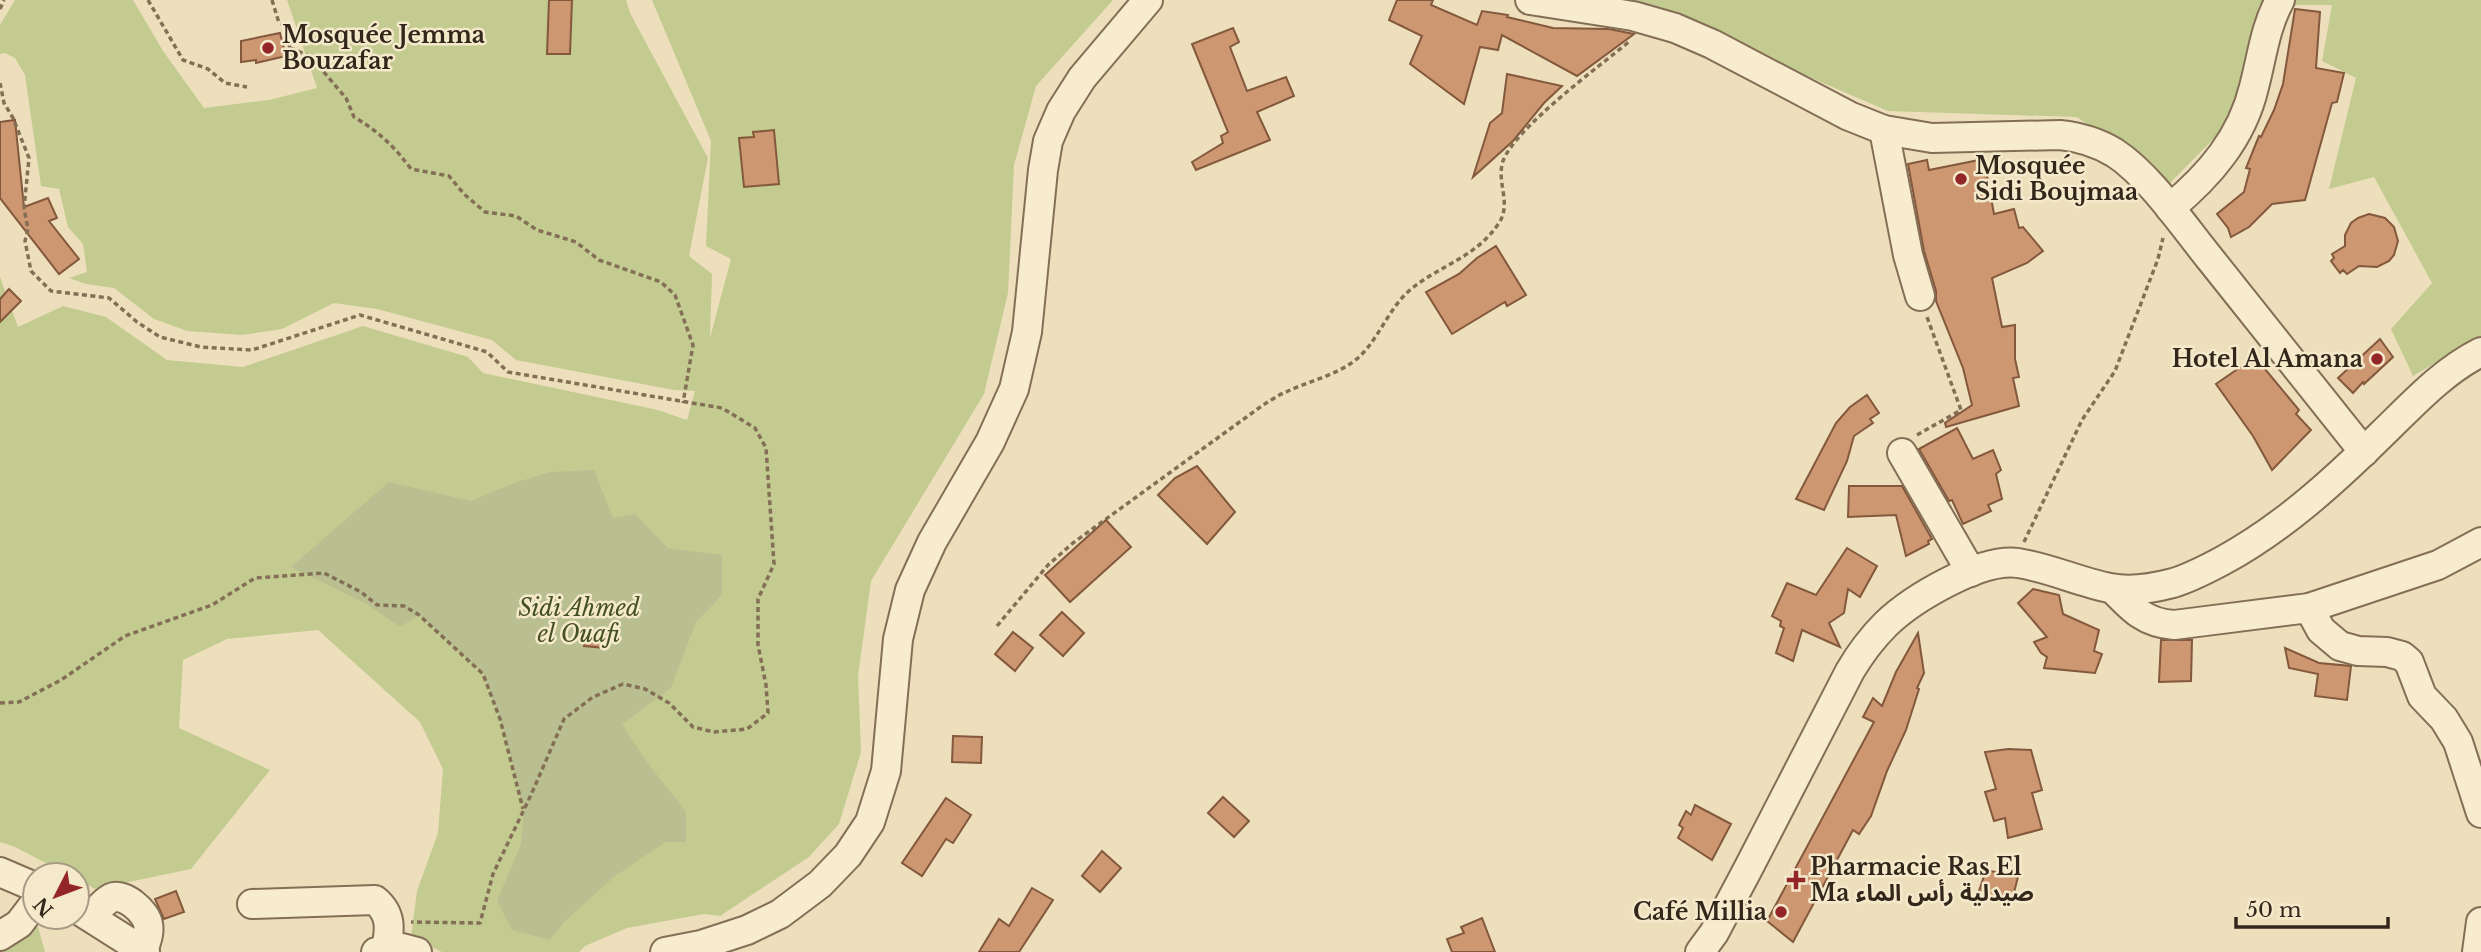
<svg xmlns="http://www.w3.org/2000/svg" width="2481" height="952" viewBox="0 0 2481 952" font-family="'Libre Baskerville','Noto Sans Arabic',serif">
  <rect width="100%" height="100%" fill="#eddfbc"/>
  <!-- green -->
  <g fill="#c3cb90">
    <polygon points="15,0 133,0 163,51 204,108 269,100 317,88 287,0 626,0 630,13 708,158 689,256 712,274 710,338 731,259 706,246 711,141 652,0 1113,0 1036,86 1014,165 1008,293 984,394 871,581 858,676 861,752 839,824 809,857 720,916 704,914 627,928 585,946 579,952 442,952 411,937 417,891 438,833 443,769 420,722 318,630 227,639 183,660 179,728 270,770 191,869 95,889 77,879 77,875 69,875 15,847 0,842 0,277 18,327 63,306 106,317 167,360 243,367 363,326 468,357 483,373 658,410 687,420 695,391 674,390 516,360 492,340 377,309 334,303 282,329 242,335 187,331 154,319 114,288 86,284 69,278 87,272 83,244 68,227 59,189 41,186 25,75 15,58 5,53 0,54 0,25"/>
    <polygon points="1631,0 2481,0 2481,336 2413,376 2391,329 2432,283 2374,177 2329,189 2356,78 2322,61 2332,5 2259,5 2237,115 2169,184 2077,117 1888,111"/>
    <polygon points="38,927 45,952 0,952 0,939"/>
  </g>
  <!-- cemetery -->
  <polygon fill="#b9bf90" points="594,470 613,518 635,514 668,548 722,555 722,595 696,622 671,688 622,724 644,758 686,812 686,842 665,842 614,877 565,921 550,940 512,930 497,901 521,844 524,811 500,719 483,674 419,615 400,627 365,603 291,567 389,482 471,501 514,483 550,472"/>
  <!-- building -->
  <g fill="#cc9771" stroke="#83583c" stroke-width="2">
    <polygon points="549,0 572,0 570,54 547,54"/>
    <polygon points="1397,0 1433,0 1431,5 1477,25 1482,11 1508,15 1507,17 1553,28 1609,29 1634,34 1577,76 1502,35 1498,50 1480,47 1464,104 1410,64 1422,36 1389,20"/>
    <polygon points="2295,9 2320,12 2316,68 2344,73 2337,102 2332,103 2305,200 2272,204 2249,227 2231,237 2228,228 2217,214 2244,192 2250,169 2246,168 2259,136 2261,137 2274,110 2283,84"/>
    <polygon points="1233,28 1239,42 1230,47 1247,91 1286,77 1294,96 1257,112 1270,140 1196,170 1192,162 1223,143 1221,136 1228,132 1192,44"/>
    <polygon points="280,33 286,56 256,63 256,60 241,62 241,41"/>
    <polygon points="1507,74 1562,86 1544,103 1513,141 1473,177 1490,123 1502,113"/>
    <polygon points="15,120 24,207 48,198 57,218 49,221 79,259 59,274 0,198 0,122"/>
    <polygon points="774,130 779,184 744,187 739,138 754,137 753,132"/>
    <polygon points="1984,159 1994,214 2014,209 2019,228 2023,227 2043,251 2027,263 1992,278 2002,327 2015,325 2015,359 2019,377 2013,378 2019,406 1946,427 1945,423 1972,405 1963,368 1936,301 1936,291 1924,251 1908,164 1927,160 1929,170"/>
    <polygon points="2369,214 2385,218 2394,227 2398,241 2394,255 2389,261 2377,267 2359,266 2347,274 2343,270 2340,273 2331,261 2334,258 2332,254 2345,246 2345,235 2351,223 2358,218"/>
    <polygon points="1496,246 1526,295 1507,306 1505,302 1452,334 1426,292 1459,274 1477,258"/>
    <polygon points="9,289 21,301 0,322 0,299"/>
    <polygon points="2380,339 2393,357 2364,384 2363,382 2353,393 2338,378"/>
    <polygon points="2255,357 2299,410 2296,414 2311,430 2272,470 2253,436 2216,384"/>
    <polygon points="1867,395 1879,413 1870,419 1873,423 1854,436 1847,461 1824,510 1796,499 1836,423 1850,407"/>
    <polygon points="1957,428 1973,459 1993,450 2001,470 1996,474 2002,499 1988,505 1991,511 1963,524 1952,500 1949,501 1919,449"/>
    <polygon points="1197,466 1235,512 1207,544 1158,495 1175,478"/>
    <polygon points="1849,486 1902,486 1932,539 1928,541 1929,544 1906,556 1896,515 1848,517"/>
    <polygon points="1106,520 1131,547 1070,602 1045,575"/>
    <polygon points="1847,548 1877,566 1860,597 1848,589 1844,613 1829,623 1840,647 1802,630 1793,661 1776,653 1784,628 1780,626 1781,621 1772,616 1787,583 1816,595"/>
    <polygon points="2033,589 2059,595 2063,614 2099,630 2094,651 2102,654 2095,673 2044,668 2047,657 2041,653 2034,642 2047,637 2018,603"/>
    <polygon points="1062,612 1084,633 1063,656 1040,635"/>
    <polygon points="585,630 607,633 605,648 584,646"/>
    <polygon points="1013,632 1033,648 1015,671 995,654"/>
    <polygon points="1918,633 1924,673 1917,688 1919,689 1906,730 1887,771 1871,816 1859,834 1853,830 1793,942 1767,921 1874,722 1863,717 1873,698 1882,706 1896,672"/>
    <polygon points="2161,640 2192,640 2191,681 2159,682"/>
    <polygon points="2285,648 2319,663 2351,666 2347,700 2315,696 2318,674 2289,668"/>
    <polygon points="953,736 982,737 981,763 952,762"/>
    <polygon points="2008,749 2031,750 2042,790 2032,793 2042,829 2008,838 2005,818 1994,821 1985,792 1996,789 1985,752"/>
    <polygon points="1223,797 1249,821 1234,837 1208,813"/>
    <polygon points="946,798 971,815 953,843 946,839 922,876 902,863"/>
    <polygon points="1695,805 1731,824 1712,860 1678,838 1683,828 1679,825 1686,811 1691,815"/>
    <polygon points="1102,851 1121,868 1100,892 1082,876"/>
    <polygon points="1986,870 2018,877 2011,904 1977,897"/>
    <polygon points="1032,888 1053,900 1019,952 979,952 999,919 1009,926"/>
    <polygon points="176,891 184,912 164,919 155,899"/>
    <polygon points="1482,918 1495,952 1452,952 1447,939 1464,933 1461,927"/>
  </g>
  <g fill="none" stroke-linecap="round" stroke-linejoin="round">
    <!-- minor casing -->
    <g stroke="#846f56" stroke-width="32">
      <g id="minor">
        <path d="M 1530,0 L 1633,16 L 1675,28 L 1712,44 L 1849,116 L 1884,130 L 1932,138 L 2060,135 C 2080,137 2097,142 2115,153 C 2150,176 2184,227 2211,260 C 2262,324 2313,388 2364,452"/>
        <polyline points="1884,130 1908,255 1920,296"/>
        <path d="M 2170,208 C 2209,176 2242,138 2254,87 C 2262,57 2265,27 2280,0"/>
        <polyline points="1902,453 1971,572"/>
        <path d="M 2113,589 C 2132,609 2145,623 2174,625 L 2309,608 L 2438,565 L 2481,542"/>
        <polyline points="2309,608 2321,630 2340,646 2358,651 2387,652 2402,656 2409,662 2422,696 2444,719 2458,742 2481,813"/>
        <polyline points="0,872 35,887"/>
        <path d="M 252,904 L 375,900 C 392,914 390,930 386,949"/>
        <polyline points="77,909 145,952"/>
        <path d="M 91,917 C 97,911 103,902 111,898 C 124,892 146,912 148,924 C 150,933 146,942 143,951"/>
        <polyline points="0,936 19,924 35,903"/>
        <polyline points="376,952 402,948 417,952"/>
        <polyline points="665,952 701,945 747,930 780,914 820,884 848,855 870,822 886,771 898,639 910,590 932,542 990,442 1014,389 1027,332 1043,170 1048,141 1061,111 1082,78 1148,0"/>
        <path d="M 1700,952 L 1714,933 L 1749,867 L 1850,671 C 1860,654 1872,638 1886,624 C 1912,599 1980,558 2018,563 C 2050,568 2079,582 2110,588 C 2130,592 2154,588 2173,583 C 2190,578 2207,569 2222,561 C 2283,528 2334,481 2383,433 C 2414,403 2443,371 2481,352"/>
        <polyline points="2477,952 2481,922"/>
      </g>
    </g>
    <!-- path -->
    <g stroke="#846f56" stroke-width="3.5" stroke-dasharray="5 3.5" stroke-linecap="butt">
      <polyline points="148,0 183,60 208,69 225,83 247,87"/>
      <polyline points="272,0 279,23 286,26 291,56"/>
      <polyline points="0,9 4,0"/>
      <path d="M 290,48 L 310,56 L 346,98 L 354,117 C 378,131 394,146 411,169 L 449,176 L 464,194 L 485,212 L 516,216 L 537,230 L 576,242 L 599,260 L 661,282 L 675,295 L 693,345 L 683,403"/>
      <polyline points="0,83 4,103 13,118 29,158 24,208 28,229 25,241 31,271 51,291 109,298 137,322 160,337 201,347 252,350 360,315 487,352 508,372 722,408 755,428 766,448 774,564 758,599 758,645 766,685 768,713 747,729 714,732 693,727 669,703 645,689 623,684 593,697 564,719 531,795 493,874 480,923 411,922"/>
      <polyline points="1917,435 1961,410 1927,317"/>
      <polyline points="2024,542 2082,420 2115,371 2158,259 2163,238"/>
      <path d="M 997,626 L 1048,565 L 1073,543 L 1263,405 C 1270,401 1278,395 1286,392 C 1309,381 1338,375 1358,358 C 1379,339 1388,309 1410,290 C 1438,266 1476,258 1499,223 C 1512,203 1496,182 1503,161 C 1515,128 1601,65 1630,41"/>
      <polyline points="0,703 19,702 61,680 125,636 212,605 255,578 324,573 361,592 377,605 404,606 419,615 483,674 500,719 523,809"/>
    </g>
    <!-- minor -->
    <use href="#minor" stroke="#f8ecce" stroke-width="28"/>
  </g>
  <!-- markers -->
  <g fill="#932626" stroke="#f5e9cb" stroke-width="2.5">
    <circle cx="268" cy="48" r="7"/>
    <circle cx="1961" cy="179" r="7"/>
    <circle cx="2377" cy="359" r="7"/>
    <path d="M1792.5 869.5h7v7h7v7h-7v7h-7v-7h-7v-7h7z"/>
    <circle cx="1781" cy="912" r="7"/>
  </g>
  <g text-anchor="middle" dominant-baseline="central" stroke-width="5" stroke-linejoin="round" paint-order="stroke">
    <!-- poi labels -->
    <g font-size="23" font-weight="bold" fill="#33271b" stroke="#f5e9cb" text-anchor="start">
      <text x="282" y="35">Mosquée Jemma<tspan x="282" dy="26">Bouzafar</tspan></text>
      <text x="1975" y="166">Mosquée<tspan x="1975" dy="26">Sidi Boujmaa</tspan></text>
      <text x="2363" y="359" text-anchor="end">Hotel Al Amana</text>
      <text x="1810" y="867">Pharmacie Ras El<tspan x="1810" dy="26">Ma صيدلية رأس الماء</tspan></text>
      <text x="1767" y="912" text-anchor="end">Café Millia</text>
    </g>
    <!-- park labels -->
    <g font-size="23" font-style="italic" fill="#445021" stroke="#f5e9cb">
      <text x="579" y="608">Sidi Ahmed<tspan x="579" dy="26">el Ouafi</tspan></text>
    </g>
  </g>
  <!-- north arrow -->
  <g transform="translate(56 896) rotate(228)"><circle r="33" fill="#f5e9cb" stroke="#a79b85" stroke-width="2"/>
  <path d="M0-5L12 26L0 18L-12 26Z" fill="#932626"/>
  <text y="-10" font-size="19" font-weight="bold" text-anchor="middle" fill="#33271b">N</text>
  </g>
  <!-- scale -->
  <path d="M2236 917v10h152v-10" fill="none" stroke="#33271b" stroke-width="3.5"/>
  <text x="2246" y="917" font-size="21" fill="#33271b" stroke="#f5e9cb" stroke-width="5" paint-order="stroke">50 m</text>
</svg>
